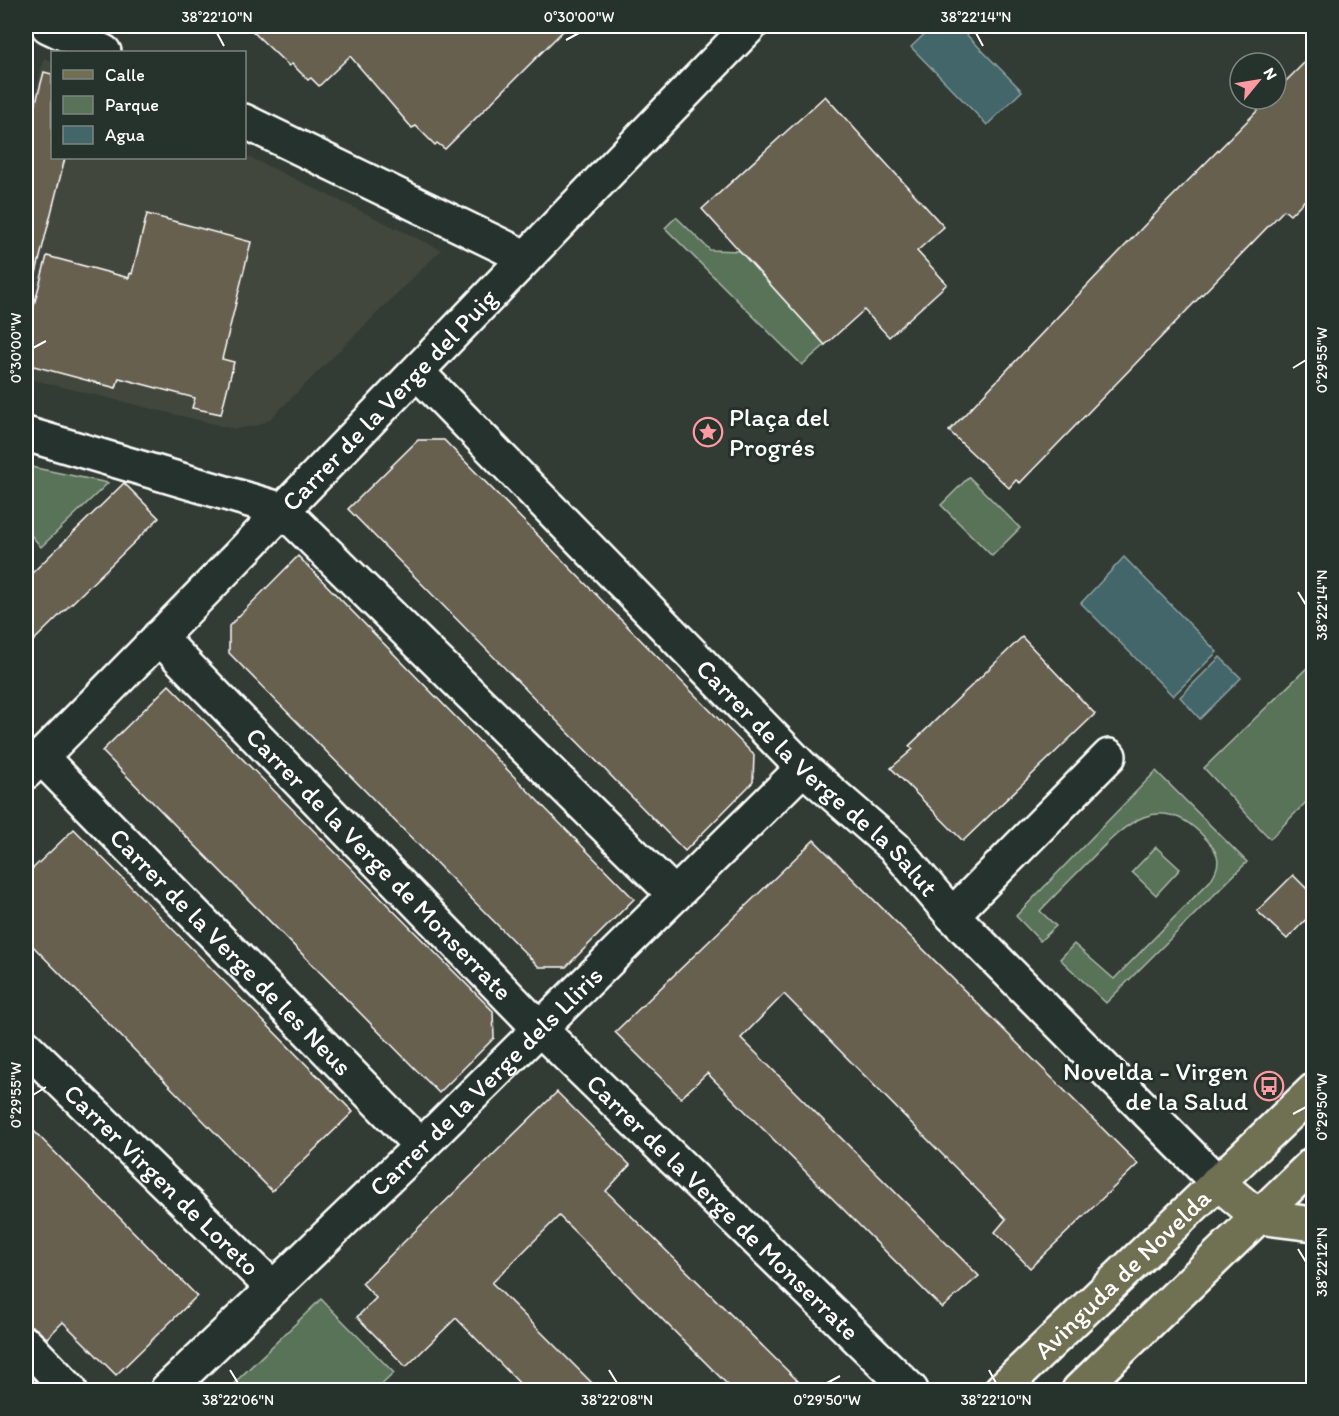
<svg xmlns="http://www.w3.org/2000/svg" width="1339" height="1416" viewBox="0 0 1339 1416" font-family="Itim,sans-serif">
  <rect width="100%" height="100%" fill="#333c34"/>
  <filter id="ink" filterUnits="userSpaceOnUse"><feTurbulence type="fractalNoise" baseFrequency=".0167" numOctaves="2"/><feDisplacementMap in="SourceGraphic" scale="12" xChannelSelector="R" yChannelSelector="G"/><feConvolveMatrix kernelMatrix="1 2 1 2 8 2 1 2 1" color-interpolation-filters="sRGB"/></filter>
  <g filter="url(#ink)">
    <!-- built -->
    <polygon fill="#43473c" points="44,58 52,62 52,158 244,158 245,155 441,250 270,419 259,425 235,429 26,378 26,129"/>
    <!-- green -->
    <g fill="#597359" stroke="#acb9ac" stroke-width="1.5">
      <polygon points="676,217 710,250 740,251 825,345 802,365 665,228"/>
      <polygon points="26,466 108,483 41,547 26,529"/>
      <polygon points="969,477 1020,528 992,556 941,505"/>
      <polygon points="1313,662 1313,795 1270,839 1204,768"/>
      <path d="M 1156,771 L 1247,862 L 1106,1003 L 1060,959 L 1074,944 L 1114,979 L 1210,881 C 1221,865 1221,855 1207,840 C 1161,787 1125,824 1089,861 C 1072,878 1056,894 1040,911 L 1056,926 L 1040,941 L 1016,916 Z"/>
      <polygon points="1156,847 1180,869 1156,895 1132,872"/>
      <polygon points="321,1299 394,1373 376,1390 227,1390"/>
    </g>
    <!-- water -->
    <g fill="#436669" stroke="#8ea3a5" stroke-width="1.5">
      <polygon points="933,26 958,26 1022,91 987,125 911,47"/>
      <polygon points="1124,557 1217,652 1173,696 1081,603"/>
      <polygon points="1220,657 1241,678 1200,719 1180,697"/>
    </g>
    <!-- building -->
    <g fill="#676050" stroke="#fff" stroke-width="1.5">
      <polygon points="247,26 568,26 445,149 437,143 435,145 416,126 412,128 350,56 319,86 311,78 308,80 292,64 289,66"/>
      <polygon points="1314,53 1314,191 1290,215 1284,210 1020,483 1016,480 1009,488 949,431 1161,208 1269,99 1276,99 1276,91"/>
      <polygon points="44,72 52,74 52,158 65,158 36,273 26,271 26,139"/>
      <polygon points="825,96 944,227 917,251 947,284 889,337 864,310 825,345 702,209"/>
      <polygon points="147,214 251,242 222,359 234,362 221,414 192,408 195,398 119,378 116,388 26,364 26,335 47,256 129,278 130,273 132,274"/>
      <polygon points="418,440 444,440 754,755 753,782 685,851 348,509"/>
      <polygon points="124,483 159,518 26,648 26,579"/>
      <polygon points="298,556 634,899 566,967 539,967 229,653 229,626"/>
      <polygon points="1022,637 1095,714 963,841 891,768 913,749 909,746"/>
      <polygon points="169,685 493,1011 494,1038 439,1093 102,751"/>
      <polygon points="74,829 353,1112 272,1191 26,939 26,875"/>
      <polygon points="814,840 1138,1164 1030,1268 995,1232 1006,1219 784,994 741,1038 979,1276 942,1308 707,1073 681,1098 615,1032"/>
      <polygon points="1293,875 1314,896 1314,911 1287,939 1257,911"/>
      <polygon points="557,1092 630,1165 606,1191 807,1390 733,1390 559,1216 492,1283 599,1390 526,1390 456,1318 406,1367 357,1317 376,1298 362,1283"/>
      <polygon points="26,1123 197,1296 116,1375 63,1322 47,1338 32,1326 26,1326"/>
    </g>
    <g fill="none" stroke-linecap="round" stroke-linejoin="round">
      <!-- minor casing -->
      <g stroke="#fff" stroke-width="38">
        <g id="minor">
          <polyline points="48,26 104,52"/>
          <polyline points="244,121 525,257"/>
          <path id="s1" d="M 417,372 L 803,768 L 895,848 L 952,915 L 1217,1182"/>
          <polyline points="26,434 283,510 675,895"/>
          <path id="s2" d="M 159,637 L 539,1028 L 911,1390"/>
          <path id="s3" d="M 41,757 L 421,1146"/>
          <path id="s4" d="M 26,772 C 271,527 508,274 750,26"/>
          <polyline points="952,915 1109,756"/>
          <path id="s5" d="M 26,1047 L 273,1288"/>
          <polyline points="26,1344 70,1390"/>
          <path id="s6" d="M 167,1390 L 421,1146 L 803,768"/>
        </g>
      </g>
      <!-- major casing -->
      <g stroke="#fff" stroke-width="38">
        <g id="major">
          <polyline points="1217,1182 1259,1217 1314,1224"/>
          <path id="s7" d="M 1001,1390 L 1314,1090"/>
          <polyline points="1079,1390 1314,1163"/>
        </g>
      </g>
      <!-- minor -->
      <use href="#minor" stroke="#26332d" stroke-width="33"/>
      <!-- major -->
      <use href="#major" stroke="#706f52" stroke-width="33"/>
    </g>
  </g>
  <!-- ticks -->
  <path fill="none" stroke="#fff" stroke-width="2" d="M 217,33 L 224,46M 976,33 L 983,46M 566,40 L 579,33M 33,348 L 46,341M 1293,368 L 1306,360M 1298,592 L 1306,605M 33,1095 L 46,1087M 1293,1114 L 1306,1107M 1298,1249 L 1306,1262M 230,1370 L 238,1383M 609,1370 L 617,1383M 989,1370 L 996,1383M 827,1383 L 840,1376"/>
  <!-- icons -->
  <defs>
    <g id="sight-ring" transform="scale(1.5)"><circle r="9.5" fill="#26332d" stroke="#ff9aa2" stroke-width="1.5"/><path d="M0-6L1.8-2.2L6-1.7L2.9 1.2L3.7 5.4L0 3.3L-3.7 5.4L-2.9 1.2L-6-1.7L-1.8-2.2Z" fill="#ff9aa2"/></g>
    <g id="bus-ring" transform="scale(1.5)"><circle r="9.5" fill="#26332d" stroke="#ff9aa2" stroke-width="1.5"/><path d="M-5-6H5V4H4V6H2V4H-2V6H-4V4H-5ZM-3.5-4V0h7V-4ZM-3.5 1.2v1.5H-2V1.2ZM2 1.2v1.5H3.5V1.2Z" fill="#ff9aa2"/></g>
  </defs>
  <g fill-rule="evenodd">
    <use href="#sight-ring" x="708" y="432"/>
    <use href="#bus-ring" x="1269" y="1086"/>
  </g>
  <g text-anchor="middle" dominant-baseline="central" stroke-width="6" stroke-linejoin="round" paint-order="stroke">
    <!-- street labels -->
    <g font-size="26" fill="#fff" stroke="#26332d">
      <text stroke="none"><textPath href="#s4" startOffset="520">Carrer de la Verge del Puig</textPath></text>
      <text stroke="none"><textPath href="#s1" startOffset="570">Carrer de la Verge de la Salut</textPath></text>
      <text stroke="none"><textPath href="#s2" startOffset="316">Carrer de la Verge de Monserrate</textPath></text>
      <text stroke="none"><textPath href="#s3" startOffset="272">Carrer de la Verge de les Neus</textPath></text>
      <text stroke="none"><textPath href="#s6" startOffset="444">Carrer de la Verge dels Lliris</textPath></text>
      <text stroke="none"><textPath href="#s5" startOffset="190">Carrer Virgen de Loreto</textPath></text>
      <text stroke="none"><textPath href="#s2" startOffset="802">Carrer de la Verge de Monserrate</textPath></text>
      <text stroke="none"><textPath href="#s7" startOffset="168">Avinguda de Novelda</textPath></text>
    </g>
    <!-- poi labels -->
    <g font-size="26" fill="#fff" stroke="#26332d" text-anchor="start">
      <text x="729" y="417">Plaça del<tspan x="729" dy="30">Progrés</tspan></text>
      <text x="1248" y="1071" text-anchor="end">Novelda - Virgen<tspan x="1248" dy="30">de la Salud</tspan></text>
    </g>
  </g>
  <!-- margin -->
  <rect width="1339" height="1416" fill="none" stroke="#26332d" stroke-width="66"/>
  <!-- legend -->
  <rect x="51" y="51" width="195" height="108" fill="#26332d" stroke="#7d8581" stroke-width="1.5"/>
  <rect x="63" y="70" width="30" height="9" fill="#706f52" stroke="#7d8581" stroke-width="1.5"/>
  <text x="105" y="81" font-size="18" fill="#ffffff">Calle</text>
  <rect x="63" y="96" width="30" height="18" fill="#597359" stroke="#7d8581" stroke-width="1.5"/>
  <text x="105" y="111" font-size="18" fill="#ffffff">Parque</text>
  <rect x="63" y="126" width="30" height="18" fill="#436669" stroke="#7d8581" stroke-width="1.5"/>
  <text x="105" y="141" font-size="18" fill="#ffffff">Agua</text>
  <!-- north arrow -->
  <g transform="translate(1258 81) rotate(60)"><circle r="28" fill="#26332d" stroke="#7d8581" stroke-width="1.5"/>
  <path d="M0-4.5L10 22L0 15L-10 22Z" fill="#ff9aa2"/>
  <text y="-9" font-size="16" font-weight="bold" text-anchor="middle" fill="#ffffff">N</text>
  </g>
  <rect x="33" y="33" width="1273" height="1350" fill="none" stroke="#fff" stroke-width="2"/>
  <g font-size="15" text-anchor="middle" fill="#fff">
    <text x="217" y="22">38°22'10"N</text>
    <text x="579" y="22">0°30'00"W</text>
    <text x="976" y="22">38°22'14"N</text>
    <text transform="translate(16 348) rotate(-90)" y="5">0°30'00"W</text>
    <text transform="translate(1322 360) rotate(-90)" y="5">0°29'55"W</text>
    <text transform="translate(1322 605) rotate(-90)" y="5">38°22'14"N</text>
    <text transform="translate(16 1095) rotate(-90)" y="5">0°29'55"W</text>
    <text transform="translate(1322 1107) rotate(-90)" y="5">0°29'50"W</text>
    <text transform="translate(1322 1262) rotate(-90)" y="5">38°22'12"N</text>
    <text x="238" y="1405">38°22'06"N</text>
    <text x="617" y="1405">38°22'08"N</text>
    <text x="827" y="1405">0°29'50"W</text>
    <text x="996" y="1405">38°22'10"N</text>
  </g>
</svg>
